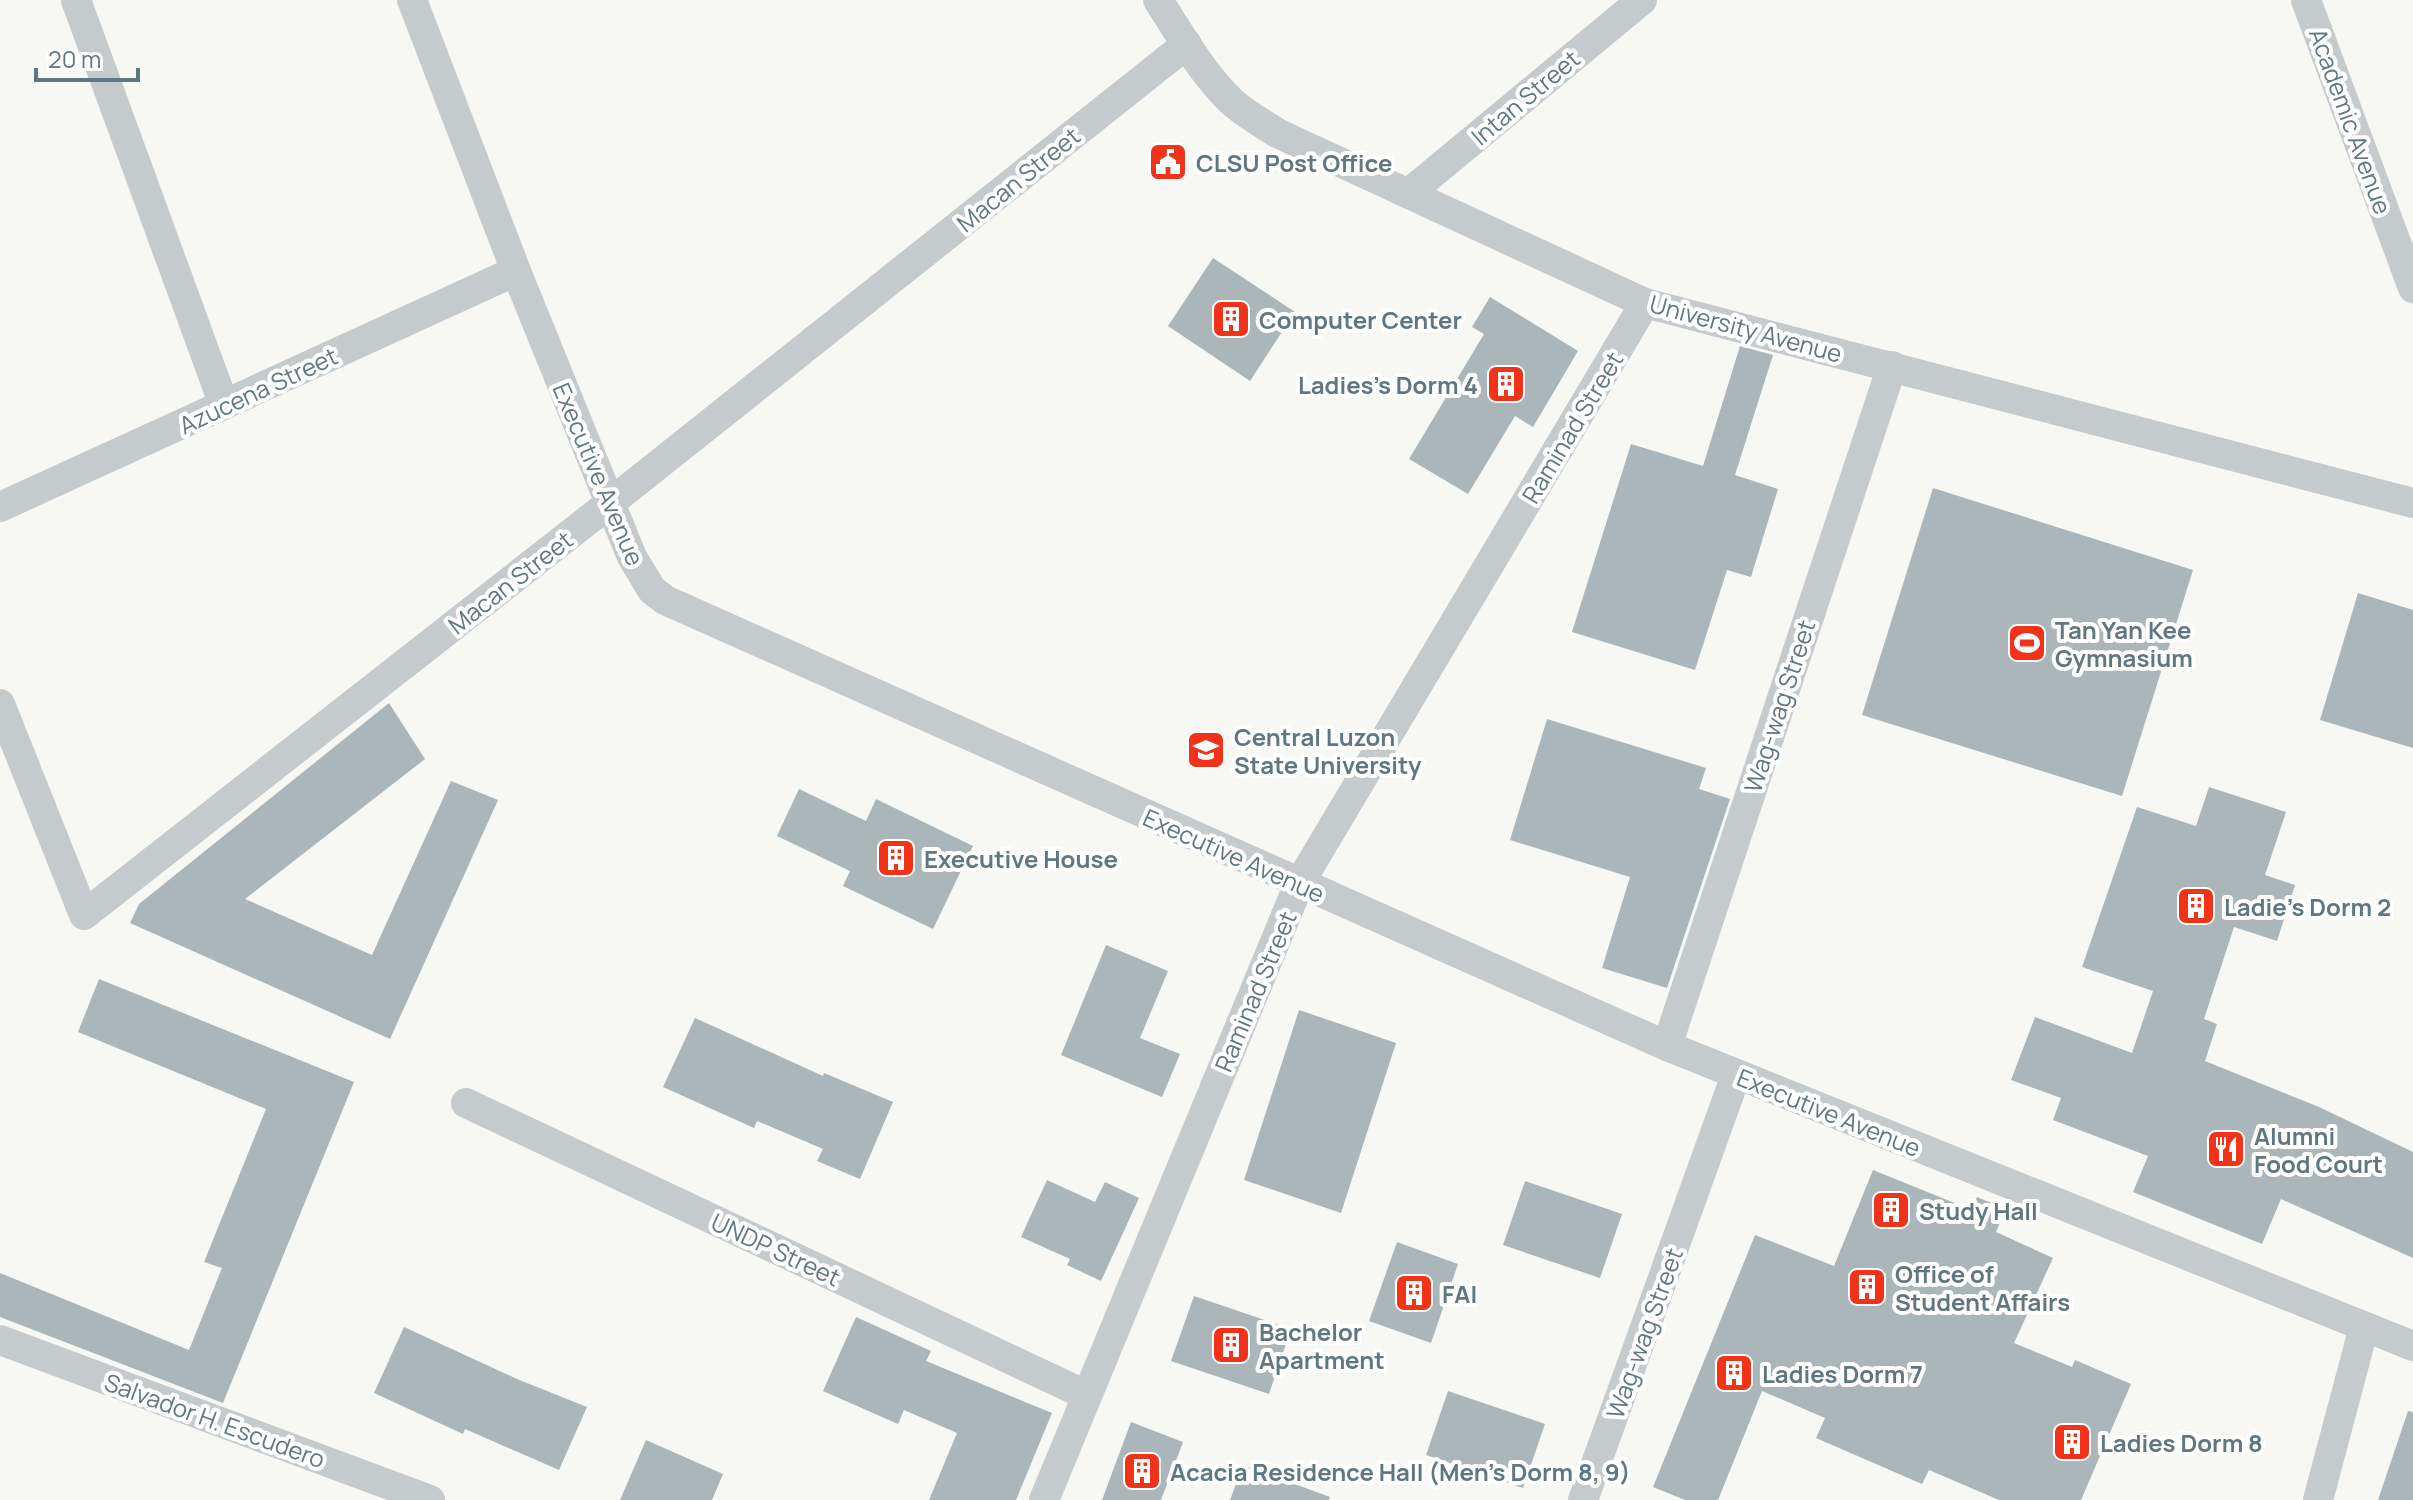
<svg xmlns="http://www.w3.org/2000/svg" width="2413" height="1500" viewBox="0 0 2413 1500" font-family="Manrope,sans-serif">
  <rect width="100%" height="100%" fill="#f7f7f4"/>
  <!-- building -->
  <g fill="#abb6ba">
    <polygon points="1213,258 1295,312 1250,381 1168,326"/>
    <polygon points="1490,297 1578,351 1533,427 1515,416 1468,494 1409,459 1484,334 1472,327"/>
    <polygon points="1740,346 1773,355 1735,475 1778,489 1751,577 1727,570 1695,670 1572,632 1631,444 1703,466"/>
    <polygon points="1933,488 2193,570 2122,796 1862,715"/>
    <polygon points="2358,593 2413,610 2413,748 2320,720"/>
    <polygon points="389,703 425,759 245,899 372,955 451,781 498,800 390,1039 130,923 139,904"/>
    <polygon points="1547,719 1706,768 1699,789 1730,799 1667,988 1602,968 1630,877 1510,840"/>
    <polygon points="2209,787 2286,812 2265,875 2295,885 2277,941 2234,927 2204,1019 2217,1024 2205,1061 2319,1107 2413,1152 2413,1258 2281,1199 2262,1244 2133,1192 2148,1156 2053,1120 2061,1098 2011,1080 2035,1017 2132,1053 2153,991 2082,967 2137,807 2196,826"/>
    <polygon points="799,789 866,821 876,799 973,846 933,929 843,886 850,871 777,836"/>
    <polygon points="1106,945 1168,971 1140,1038 1180,1054 1162,1097 1061,1055"/>
    <polygon points="99,979 354,1082 223,1403 0,1317 0,1273 189,1350 222,1268 204,1262 266,1109 78,1032"/>
    <polygon points="1299,1010 1396,1043 1341,1213 1244,1180"/>
    <polygon points="695,1018 823,1076 824,1073 893,1102 860,1179 817,1161 823,1149 757,1121 754,1128 663,1087"/>
    <polygon points="1873,1170 1972,1210 1977,1197 2006,1209 1996,1232 2053,1258 2014,1343 2072,1367 2075,1360 2131,1384 2081,1500 1999,1500 1929,1470 1922,1484 1816,1438 1825,1418 1762,1391 1718,1500 1685,1500 1653,1487 1755,1235 1834,1266"/>
    <polygon points="1047,1180 1095,1202 1105,1182 1139,1198 1101,1281 1067,1265 1070,1259 1021,1237"/>
    <polygon points="1525,1181 1622,1214 1600,1278 1503,1245"/>
    <polygon points="1397,1242 1458,1264 1431,1343 1369,1321"/>
    <polygon points="1194,1296 1291,1329 1269,1394 1171,1361"/>
    <polygon points="856,1317 931,1351 926,1361 1052,1413 1016,1500 929,1500 957,1433 904,1410 898,1424 823,1391"/>
    <polygon points="404,1327 517,1379 587,1407 559,1470 465,1429 463,1434 374,1393"/>
    <polygon points="1448,1391 1545,1424 1523,1488 1426,1455"/>
    <polygon points="2408,1411 2413,1412 2413,1500 2378,1500"/>
    <polygon points="1131,1422 1183,1442 1161,1500 1102,1500"/>
    <polygon points="646,1440 723,1474 712,1500 620,1500"/>
    <polygon points="1243,1465 1330,1497 1329,1500 1230,1500"/>
  </g>
  <g fill="none" stroke-linecap="round" stroke-linejoin="round">
    <!-- minor -->
    <g stroke="#c5cacd" stroke-width="30">
      <polyline points="76,0 224,405"/>
      <polyline points="412,0 516,271 632,557 652,590 665,600 1667,1046 2413,1346"/>
      <path d="M 1158,0 C 1180,34 1202,73 1231,101 C 1245,114 1262,123 1277,133 L 1645,303 L 2413,503"/>
      <polyline points="2306,0 2413,288"/>
      <polyline points="1409,193 1642,0"/>
      <polyline points="0,507 516,271"/>
      <polyline points="0,704 84,915 610,503 1187,44"/>
      <polyline points="1667,1046 1892,366"/>
      <polyline points="466,1103 1086,1395"/>
      <polyline points="0,1340 430,1500"/>
      <polyline points="1044,1500 1299,884 1645,303"/>
      <polyline points="1583,1500 1736,1075"/>
      <polyline points="2318,1500 2364,1327"/>
    </g>
  </g>
  <!-- icons -->
  <defs>
    <g id="civic-square" transform="scale(2)"><rect x="-9" y="-9" width="18" height="18" rx="4" fill="#f23219" stroke="#fff"/><path d="M-.6-6.5H3V-4.5H.6V-3L4-1V1h2V6H-6V1h2V-1L-.6-3ZM-1.2 2.5V6h2.4V2.5Z" fill="#fff"/></g>
    <g id="building-square" transform="scale(2)"><rect x="-9" y="-9" width="18" height="18" rx="4" fill="#f23219" stroke="#fff"/><path d="M-4-6H4V6H1V3H-1V6H-4ZM-2.5-4.3h1.7v1.8h-1.7ZM.8-4.3h1.7v1.8H.8ZM-2.5-1h1.7V.8h-1.7ZM.8-1h1.7V.8H.8Z" fill="#fff"/></g>
    <g id="stadium-square" transform="scale(2)"><rect x="-9" y="-9" width="18" height="18" rx="4" fill="#f23219" stroke="#fff"/><path d="M0-5a6.5 5 0 1 0 0 10a6.5 5 0 1 0 0-10ZM-3.5-1.8h7v3.6h-7Z" fill="#fff"/></g>
    <g id="university-square" transform="scale(2)"><rect x="-9" y="-9" width="18" height="18" rx="4" fill="#f23219" stroke="#fff"/><path d="M0-5L7-2L0 1L-7-2ZM-4 1L0 2.5L4 1V4Q0 6-4 4Z" fill="#fff"/></g>
    <g id="restaurant-square" transform="scale(2)"><rect x="-9" y="-9" width="18" height="18" rx="4" fill="#f23219" stroke="#fff"/><path d="M-5-6h1v4h1v-4h1v4h1v-4h1v5L-1.5 .5V6h-2V.5L-5-1ZM5-6V6H3V1.5H1.5Q1.5-4 5-6Z" fill="#fff"/></g>
  </defs>
  <g fill-rule="evenodd">
    <use href="#civic-square" x="1168" y="162"/>
    <use href="#building-square" x="1231" y="319"/>
    <use href="#building-square" x="1506" y="384"/>
    <use href="#stadium-square" x="2027" y="643"/>
    <use href="#university-square" x="1206" y="750"/>
    <use href="#building-square" x="896" y="858"/>
    <use href="#building-square" x="2196" y="906"/>
    <use href="#restaurant-square" x="2226" y="1149"/>
    <use href="#building-square" x="1891" y="1210"/>
    <use href="#building-square" x="1867" y="1287"/>
    <use href="#building-square" x="1414" y="1293"/>
    <use href="#building-square" x="1231" y="1345"/>
    <use href="#building-square" x="1734" y="1373"/>
    <use href="#building-square" x="2072" y="1442"/>
    <use href="#building-square" x="1142" y="1471"/>
  </g>
  <g text-anchor="middle" dominant-baseline="central" stroke-width="8" stroke-linejoin="round" paint-order="stroke">
    <!-- street labels -->
    <g font-size="24" fill="#607782" stroke="#fff">
      <text transform="translate(1525 97) rotate(-40)">Intan Street</text>
      <text transform="translate(2351 121) rotate(70)">Academic Avenue</text>
      <text transform="translate(1018 179) rotate(-39)">Macan Street</text>
      <text transform="translate(1746 328) rotate(15)">University Avenue</text>
      <text transform="translate(258 390) rotate(-25)">Azucena Street</text>
      <text transform="translate(1572 427) rotate(-59)">Raminad Street</text>
      <text transform="translate(599 474) rotate(67)">Executive Avenue</text>
      <text transform="translate(510 582) rotate(-38)">Macan Street</text>
      <text transform="translate(1779 706) rotate(-72)">Wag-wag Street</text>
      <text transform="translate(1234 855) rotate(24)">Executive Avenue</text>
      <text transform="translate(1255 991) rotate(-67)">Raminad Street</text>
      <text transform="translate(1829 1112) rotate(22)">Executive Avenue</text>
      <text transform="translate(776 1249) rotate(25)">UNDP Street</text>
      <text transform="translate(1644 1333) rotate(-70)">Wag-wag Street</text>
      <text transform="translate(215 1420) rotate(20)">Salvador H. Escudero</text>
    </g>
    <!-- poi labels -->
    <g font-size="24" font-weight="bold" fill="#607782" stroke="#fff" text-anchor="start">
      <text x="1196" y="162">CLSU Post Office</text>
      <text x="1259" y="319">Computer Center</text>
      <text x="1478" y="384" text-anchor="end">Ladies's Dorm 4</text>
      <text x="2055" y="629">Tan Yan Kee<tspan x="2055" dy="28">Gymnasium</tspan></text>
      <text x="1234" y="736">Central Luzon<tspan x="1234" dy="28">State University</tspan></text>
      <text x="924" y="858">Executive House</text>
      <text x="2224" y="906">Ladie's Dorm 2</text>
      <text x="2254" y="1135">Alumni<tspan x="2254" dy="28">Food Court</tspan></text>
      <text x="1919" y="1210">Study Hall</text>
      <text x="1895" y="1273">Office of<tspan x="1895" dy="28">Student Affairs</tspan></text>
      <text x="1442" y="1293">FAI</text>
      <text x="1259" y="1331">Bachelor<tspan x="1259" dy="28">Apartment</tspan></text>
      <text x="1762" y="1373">Ladies Dorm 7</text>
      <text x="2100" y="1442">Ladies Dorm 8</text>
      <text x="1170" y="1471">Acacia Residence Hall (Men's Dorm 8, 9)</text>
    </g>
  </g>
  <!-- scale -->
  <path d="M36 68v12h102v-12" fill="none" stroke="#607782" stroke-width="4"/>
  <text x="48" y="68" font-size="24" fill="#607782" stroke="#ffffff" stroke-width="6" paint-order="stroke">20 m</text>
</svg>
